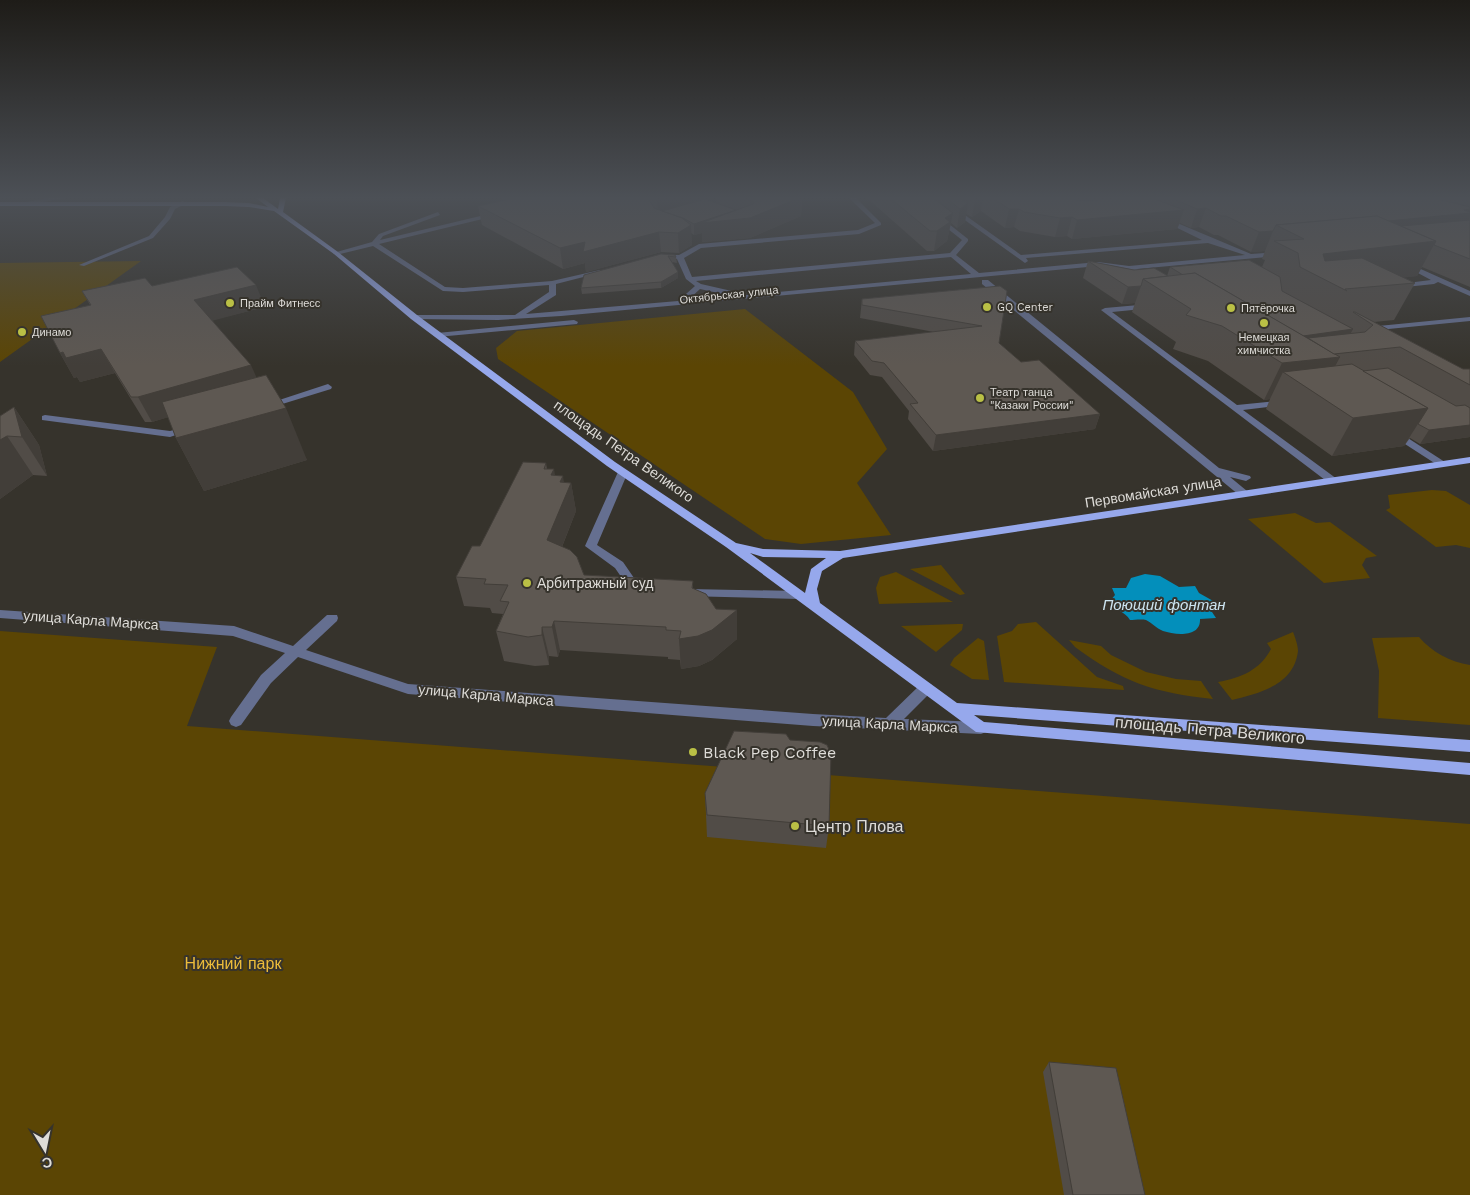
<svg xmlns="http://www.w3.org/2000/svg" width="1470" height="1195" viewBox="0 0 1470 1195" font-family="'Work Sans',sans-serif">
  <rect width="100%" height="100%" fill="#36332c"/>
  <!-- green -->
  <g fill="#5b4504">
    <polygon points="141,261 0,362 0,263"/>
    <polygon points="745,309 853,392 887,449 857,483 891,535 801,544 765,539 498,359 496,348 517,331"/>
    <polygon points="1432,490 1446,491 1470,505 1470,548 1456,545 1436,547 1386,510 1390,508 1388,495"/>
    <polygon points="1295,513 1316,523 1330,522 1377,556 1366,558 1362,565 1370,578 1324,583 1248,519"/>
    <polygon points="941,565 965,594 960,595 910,569"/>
    <polygon points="896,572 953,602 879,604 876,588 880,577"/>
    <polygon points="1036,622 1097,677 1123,686 1124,690 1004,682 997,636 1012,631 1018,624"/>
    <polygon points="957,624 963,624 962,630 936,652 901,626"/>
    <polygon points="0,631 217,647 187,726 1470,824 1470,1195 0,1195"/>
    <path d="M 1293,632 C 1295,637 1298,645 1298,651 C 1294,685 1260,693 1232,700 L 1218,682 C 1241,678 1260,670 1271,649 L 1267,643 Z"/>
    <path d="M 1419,637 C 1432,652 1450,662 1470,665 L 1470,725 L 1378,718 L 1379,671 L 1372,638 Z"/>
    <polygon points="978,638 984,641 989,680 972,679 950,665 954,658"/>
    <path d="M 1069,640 L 1101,646 L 1111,655 L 1146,672 L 1176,679 L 1201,681 L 1213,699 C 1155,693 1122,682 1075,647 Z"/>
  </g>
  <!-- water -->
  <path fill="#038fbb" d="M 1145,574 L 1160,576 L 1179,587 L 1195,586 L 1199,593 L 1215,602 L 1216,608 L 1212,612 L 1216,618 L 1200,619 C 1201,638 1175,635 1163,631 C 1156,628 1152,623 1146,620 C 1142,619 1134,620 1130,620 C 1125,611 1115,611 1110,601 L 1115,595 L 1112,588 L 1126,588 L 1131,578 Z"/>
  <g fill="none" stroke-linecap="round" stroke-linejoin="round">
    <!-- minor -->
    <g fill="#656f90" fill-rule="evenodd">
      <polygon points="47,198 66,198 25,205 22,203"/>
      <path d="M 849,198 L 856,198 L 881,223 L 881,225 L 859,234 L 701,248 L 684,258 L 692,277 L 950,253 L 962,240 L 909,198 L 916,198 L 968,239 L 968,241 L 956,255 L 979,273 L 1098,262 L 1129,266 L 1245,255 L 1208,243 L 1026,258 L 1028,261 L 1025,263 L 934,198 L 941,198 L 1021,255 L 1202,240 L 1161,220 L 1163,217 L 1251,254 L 1278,252 L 1281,254 L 1278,256 L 1137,269 L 1147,275 L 1148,277 L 1144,279 L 1128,270 L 1098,266 L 561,316 L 498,320 L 414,319 L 410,317 L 414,315 L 515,315 L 549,292 L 549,285 L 463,292 L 443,291 L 373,246 L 336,255 L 333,253 L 372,242 L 379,234 L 438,212 L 440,215 L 383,236 L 380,240 L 497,212 L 499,215 L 379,244 L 445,287 L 463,288 L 552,281 L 600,270 L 603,272 L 556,284 L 556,295 L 526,314 L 678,301 L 695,286 L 686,279 L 677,259 L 657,256 L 658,255 L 679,255 L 699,244 L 858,230 L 875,223 ZM 951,257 L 971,274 L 736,296 L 736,292 L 701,284 L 696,281 ZM 700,289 L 732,296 L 688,300 Z"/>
      <polygon points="183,201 185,204 175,209 170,219 153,238 84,266 79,265 149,236 165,217 170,207"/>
      <polygon points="1405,262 1470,291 1470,296 1438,282 1434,284 1396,288 1396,284 1399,284 1431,280 1403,265 1402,264"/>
      <polygon points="982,280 988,280 1219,468 1250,476 1251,478 1246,481 1230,477 1247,491 1248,493 1247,495 1239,495 982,284"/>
      <polygon points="1150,304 1153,304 1153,308 1112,312 1237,405 1287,400 1289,402 1284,405 1243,410 1337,479 1337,483 1329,483 1101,310 1105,308"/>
      <polygon points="1470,317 1470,321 1368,331 1364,329 1368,327"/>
      <polygon points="574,320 578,322 577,324 437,337 433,335 437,333"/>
      <polygon points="328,384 332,387 331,389 266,409 261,406"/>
      <polygon points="45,415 170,431 189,426 194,429 170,437 42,420 42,416"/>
      <polygon points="1394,430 1397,431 1448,464 1447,466 1439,466 1391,435 1389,433"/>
      <polygon points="623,469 628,472 597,545 623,562 643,591 637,595 633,594 615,568 585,546 618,472"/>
      <polygon points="689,589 798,591 804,595 798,599 685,596 683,593"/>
      <polygon points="0,610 234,626 293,646 327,615 337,615 338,618 337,621 306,650 408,684 813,714 886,718 921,684 931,684 933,688 931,692 904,719 981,722 986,724 988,728 986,732 981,734 813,726 408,694 298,657 271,683 241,725 236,727 231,725 229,721 231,717 261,675 285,653 233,636 0,618"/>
    </g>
    <!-- major -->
    <path fill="#96a8ec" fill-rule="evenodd" d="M 256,198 L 263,198 L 278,209 L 280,198 L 286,198 L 283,212 L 338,252 L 417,315 L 615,462 L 736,543 L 763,549 L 840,551 L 1470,457 L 1470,463 L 843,558 L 822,571 L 817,589 L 820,603 L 957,703 L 1470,740 L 1470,752 L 974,715 L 984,722 L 1470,763 L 1470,775 L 976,732 L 726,547 L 607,466 L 411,319 L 334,254 L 274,211 L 249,207 L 226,206 L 0,206 L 0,202 L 226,202 L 249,203 L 268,207 ZM 750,553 L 763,557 L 826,558 L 811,569 L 805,593 Z"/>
  </g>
  <!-- wall -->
  <g fill="#514c47">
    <polygon points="500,198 712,198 707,200 716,203 716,198 802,198 801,216 750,238 702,242 702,233 694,235 691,233 692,245 679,253 661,252 586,272 585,263 563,269 482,225 478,206 504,201"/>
    <polygon points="867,198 1470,198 1470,287 1422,267 1417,276 1403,277 1415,283 1394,320 1374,322 1463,369 1470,369 1470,437 1420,444 1410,438 1404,446 1332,456 1266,409 1270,399 1264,400 1208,361 1173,349 1176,342 1132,312 1135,303 1122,304 1083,278 1088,261 1167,276 1170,267 1262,267 1265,260 1262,259 1265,251 1251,252 1218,235 1214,235 1199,227 1191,228 1180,223 1177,229 1072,239 1067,236 1055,237 1020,231 1014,227 1005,228 981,211 972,217 966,214 965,222 957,228 951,223 947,241 934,251 927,251"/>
    <polygon points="661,254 676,257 677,263 672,262 678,272 678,278 661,288 582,294 581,288"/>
    <polygon points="152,286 265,307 212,320 257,378 307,460 204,491 176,438 168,417 152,422 145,422 115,373 80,382 77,377 74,378 60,353 90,305 82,291"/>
    <polygon points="1000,286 999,343 1021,362 1100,414 1095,429 933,451 908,419 909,411 882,377 870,375 854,355 855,341 934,332 860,318 862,299"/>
    <polygon points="14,407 39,445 47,476 33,475 0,499 0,416"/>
    <polygon points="546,463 547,469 564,482 571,483 576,511 562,547 584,575 693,581 693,589 737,639 712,660 699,666 681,669 680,660 668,659 668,657 560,650 558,657 549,656 549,665 535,666 504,661 496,631 503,614 492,613 490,608 464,606 456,577"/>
    <polygon points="705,793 829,826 826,848 707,837"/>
    <polygon points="1049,1062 1145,1195 1064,1195 1043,1072"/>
  </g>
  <!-- shaded-wall -->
  <g fill="#423e39">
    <polygon points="657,198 712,198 658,215"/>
    <polygon points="799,198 802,198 801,216 750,238 702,242 702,233 694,235 694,224 737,211"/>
    <polygon points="976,198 983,198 981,211 972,217 975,199"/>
    <polygon points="1077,198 1134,198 1073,213"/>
    <polygon points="968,203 965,222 957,228 960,209"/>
    <polygon points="1206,208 1199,227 1191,228 1197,209"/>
    <polygon points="1009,209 1019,209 1014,227 1005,228"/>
    <polygon points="1470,209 1470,218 1462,232 1304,239 1286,230"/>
    <polygon points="1184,210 1177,229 1072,239 1077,220"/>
    <polygon points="953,213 947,241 934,251 937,231 945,218"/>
    <polygon points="1072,217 1067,236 1055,237 1060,218"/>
    <polygon points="691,225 692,245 679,253 678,233"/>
    <polygon points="1273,231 1265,251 1251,252 1259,232"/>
    <polygon points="659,232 661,252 586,272 585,263 563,269 560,248 585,242"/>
    <polygon points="1436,241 1417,276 1338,286 1314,274 1323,254"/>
    <polygon points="678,272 678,278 661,288 661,282"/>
    <polygon points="256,285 265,307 204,323 194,300"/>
    <polygon points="1141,286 1135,303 1122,304 1128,287"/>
    <polygon points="1353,329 1343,348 1289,337"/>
    <polygon points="101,349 115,373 80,382 77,377 74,378 60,353"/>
    <polygon points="1340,357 1321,393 1283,372 1270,399 1264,400 1282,363"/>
    <polygon points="251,365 262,390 152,422 138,397"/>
    <polygon points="14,407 39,445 47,476 22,437"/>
    <polygon points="286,408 307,460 204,491 176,438"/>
    <polygon points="1428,408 1404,446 1332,456 1353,418"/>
    <polygon points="1100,414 1095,429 933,451 936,435"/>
    <polygon points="1470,425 1470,437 1420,444 1429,430"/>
    <polygon points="7,436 33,475 0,499 0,440"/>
    <polygon points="554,469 559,497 551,475"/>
    <polygon points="563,476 566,495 571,483 576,511 553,569 547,540 560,482"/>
    <polygon points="737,610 737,639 712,660 699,666 681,669 679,639"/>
    <polygon points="554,621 560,650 558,657 552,627"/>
    <polygon points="542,627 549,656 549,665 542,635"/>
  </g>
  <!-- building -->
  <g fill="#5e5852" stroke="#423e39">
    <polygon points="515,198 648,198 654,208 682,218 691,225 678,233 659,232 583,252 585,242 560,248 478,206"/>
    <polygon points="745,198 799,198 750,218 701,223 753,204 754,202"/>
    <polygon points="890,198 933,198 953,213 945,218 950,222 937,231 930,231"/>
    <polygon points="946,198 960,198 968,203 960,209"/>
    <polygon points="993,198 1059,198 1087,201 1118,198 1152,198 1184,210 1077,220 1072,217 1060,218 1024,212 1019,209 1009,209"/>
    <polygon points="1172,198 1433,198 1470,207 1470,209 1464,210 1470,212 1470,213 1388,221 1377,216 1276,225 1273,231 1259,232 1226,216 1221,216 1206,208 1197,209"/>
    <polygon points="705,199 736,210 694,224 683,218 662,211"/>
    <polygon points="1377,216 1436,241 1323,254 1325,261 1362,258 1415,283 1345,289 1347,291 1300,267 1298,253 1274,241 1304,239 1276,225"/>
    <polygon points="1470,220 1470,259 1434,245 1436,241 1401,226"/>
    <polygon points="661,254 675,255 676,257 668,256 678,272 661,282 581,288 584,275"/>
    <polygon points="1249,260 1280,277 1282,291 1353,329 1303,336 1195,273 1183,275 1170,267"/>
    <polygon points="1088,261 1134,270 1154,268 1168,276 1143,279 1141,286 1128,287"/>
    <polygon points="237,267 256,285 194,300 251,365 138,397 131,397 101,349 66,358 63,352 60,353 41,316 91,305 82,291 145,278 152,286"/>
    <polygon points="1195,273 1340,357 1282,363 1222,326 1186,315 1191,309 1143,279"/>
    <polygon points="1000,286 1007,291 999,343 1021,362 1039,360 1100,414 936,435 910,404 918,403 884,363 872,361 855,341 982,326 862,305 862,299"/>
    <polygon points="1353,312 1355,312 1463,369 1470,369 1470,385 1400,347 1334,354 1308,338 1365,332 1373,325"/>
    <polygon points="1352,364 1428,408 1353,418 1283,372"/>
    <polygon points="1388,368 1456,406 1465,405 1470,408 1470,425 1429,430 1418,424 1428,408 1363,371"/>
    <polygon points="266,375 286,408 176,438 162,402"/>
    <polygon points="14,407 22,437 7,436 0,440 0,416"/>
    <polygon points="523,462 546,463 544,469 554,469 551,475 563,476 560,482 571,483 547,540 570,550 577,557 584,575 693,581 692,588 706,594 716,609 737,610 712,630 698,636 679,639 681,631 666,630 666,627 554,621 552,627 542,627 542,635 528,637 496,631 509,602 500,601 508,585 484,584 486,579 456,577 472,546 480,546"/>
    <polygon points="734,731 786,734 790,740 820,742 827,745 831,754 829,826 707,815 705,793"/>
    <polygon points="1049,1062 1116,1068 1145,1195 1073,1195"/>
  </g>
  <!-- sky -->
  <linearGradient id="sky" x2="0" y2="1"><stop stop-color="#1e1c18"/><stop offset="0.54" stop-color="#4c5056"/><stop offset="1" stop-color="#4c5056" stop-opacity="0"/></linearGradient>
  <rect width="1470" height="366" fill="url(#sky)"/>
  <!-- markers -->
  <g fill="#bac045" stroke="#36332c" stroke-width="2">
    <circle cx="230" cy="303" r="5"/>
    <circle cx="987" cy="307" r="5"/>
    <circle cx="1231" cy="308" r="5"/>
    <circle cx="1264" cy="323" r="5"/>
    <circle cx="22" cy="332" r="5"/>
    <circle cx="980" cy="398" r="5"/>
    <circle cx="527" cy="583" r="5"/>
    <circle cx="693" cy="752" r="5"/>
    <circle cx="795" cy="826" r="5"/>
  </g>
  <g text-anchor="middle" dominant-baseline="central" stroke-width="4" stroke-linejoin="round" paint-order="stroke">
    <!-- far-street labels -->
    <g font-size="11" fill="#dedcd8" stroke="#36332c">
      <text transform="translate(729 295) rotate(-6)">Октябрьская улица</text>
    </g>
    <!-- far-poi labels -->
    <g font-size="11" fill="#dedcd8" stroke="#36332c" text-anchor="start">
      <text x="240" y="303">Прайм Фитнесс</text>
      <text x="997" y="307">GQ Center</text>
      <text x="1241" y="308">Пятёрочка</text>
      <text x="32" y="332">Динамо</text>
      <text x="1264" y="337" text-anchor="middle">Немецкая<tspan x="1264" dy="13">химчистка</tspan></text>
      <text x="990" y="392">Театр танца<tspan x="990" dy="13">"Казаки России"</tspan></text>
    </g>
    <!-- street labels -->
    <g font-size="14" fill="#dedcd8" stroke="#36332c">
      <text transform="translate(624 451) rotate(35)">площадь Петра Великого</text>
      <text transform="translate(1153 492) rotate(-9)">Первомайская улица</text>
      <text transform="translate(91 620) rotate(4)">улица Карла Маркса</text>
      <text transform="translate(486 695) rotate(5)">улица Карла Маркса</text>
      <text transform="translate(890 724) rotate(3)">улица Карла Маркса</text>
    </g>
    <!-- poi labels -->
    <g font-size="14" fill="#dedcd8" stroke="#36332c" text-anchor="start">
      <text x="537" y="583">Арбитражный суд</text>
    </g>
    <!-- water labels -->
    <g font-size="15" font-style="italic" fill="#cce4f0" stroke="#36332c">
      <text x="1164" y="605">Поющий фонтан</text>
    </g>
    <!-- near-street labels -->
    <g font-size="16" fill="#dedcd8" stroke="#36332c">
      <text transform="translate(1210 730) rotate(5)">площадь Петра Великого</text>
    </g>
    <!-- near-poi labels -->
    <g font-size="16" fill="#dedcd8" stroke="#36332c" text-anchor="start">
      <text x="703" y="752">Black Pep Coffee</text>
      <text x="805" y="826">Центр Плова</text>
    </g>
    <!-- near-park labels -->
    <g font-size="16" fill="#ecbc3a" stroke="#36332c">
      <text x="233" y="963">Нижний парк</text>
    </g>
  </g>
  <!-- north arrow -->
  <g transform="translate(45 1150) rotate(170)" stroke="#36332c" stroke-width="4" paint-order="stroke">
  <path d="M0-4L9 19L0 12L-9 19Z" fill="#dedcd8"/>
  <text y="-8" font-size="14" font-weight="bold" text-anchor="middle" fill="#dedcd8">С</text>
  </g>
</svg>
